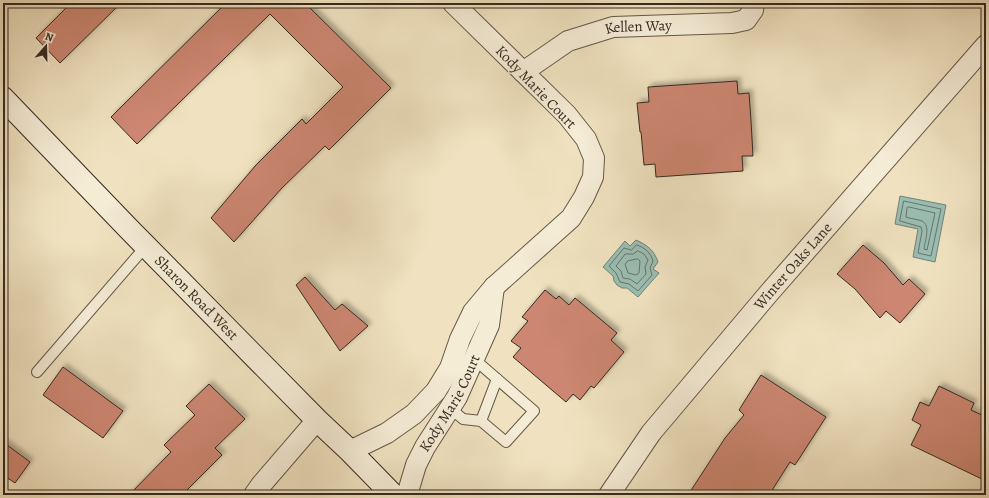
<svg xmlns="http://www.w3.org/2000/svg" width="989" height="498" viewBox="0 0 989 498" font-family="Alegreya,serif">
  <defs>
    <filter id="shadow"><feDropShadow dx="3.5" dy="-3.5" stdDeviation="2" flood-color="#0004"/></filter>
  </defs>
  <rect width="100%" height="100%" fill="#f0e2c0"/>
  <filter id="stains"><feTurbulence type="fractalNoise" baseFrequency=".005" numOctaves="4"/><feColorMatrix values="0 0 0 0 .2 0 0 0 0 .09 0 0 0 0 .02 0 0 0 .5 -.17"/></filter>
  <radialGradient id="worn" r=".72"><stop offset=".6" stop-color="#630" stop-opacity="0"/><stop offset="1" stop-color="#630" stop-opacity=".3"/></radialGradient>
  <!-- water -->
  <g fill="#9abeb3" stroke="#728378">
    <polygon points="900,196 946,205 935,262 913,257 918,229 895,224"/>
    <path d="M 636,240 C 647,245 654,250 658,262 L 653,269 L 659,273 L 638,297 L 627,288 L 622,288 L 617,285 L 614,281 L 613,276 L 603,267 L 625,241 L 630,246 Z"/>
  </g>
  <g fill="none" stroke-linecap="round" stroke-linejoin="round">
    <!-- shore -->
    <g stroke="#687469" stroke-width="1">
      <polygon points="904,201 941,209 931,256 918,253 922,231 921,227 900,221"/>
      <path d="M 909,207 L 935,213 L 927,250 L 924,249 C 925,240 931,226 922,221 C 917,219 911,219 906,217 L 907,208 Z"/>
      <path d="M 637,245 C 645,248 651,253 653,261 L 650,268 L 652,275 L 638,291 L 629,284 L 620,282 L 616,273 L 609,266 L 624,248 L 631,250 Z"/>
      <polygon points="638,251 644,254 648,260 645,267 646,274 637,284 630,279 623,278 621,271 616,266 625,254 633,254"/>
      <polygon points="638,259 640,261 639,273 636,275 628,273 625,264 628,261"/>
    </g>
  </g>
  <!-- building -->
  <g fill="#cc8671" stroke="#352a1f" filter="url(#shadow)">
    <polygon points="71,3 121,3 60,63 36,38"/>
    <polygon points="226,3 305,3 391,88 329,150 325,146 281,189 234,242 211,218 256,165 302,119 306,124 343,87 270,14 137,144 111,117"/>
    <polygon points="737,81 738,94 749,93 751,121 753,156 742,156 743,171 656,177 655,164 644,165 641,132 640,132 637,103 649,102 648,87"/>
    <polygon points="863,245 884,263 903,285 909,279 925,294 900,323 886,311 880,318 855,289 837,274"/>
    <polygon points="305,277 335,310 342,304 368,326 340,351 296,285"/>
    <polygon points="545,290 556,299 559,296 569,305 575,298 617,333 611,340 624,352 594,388 591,386 580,400 573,394 566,402 513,357 521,348 511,341 528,321 522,317"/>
    <polygon points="63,367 123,411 103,438 43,395"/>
    <polygon points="761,375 826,417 795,465 790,462 769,495 688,495 725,438 744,415 739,410"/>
    <polygon points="209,384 245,419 215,448 222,455 182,495 129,495 171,452 164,445 195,415 186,406"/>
    <polygon points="939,386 974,403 971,410 986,417 986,481 911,445 921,425 912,420 920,402 929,406"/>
    <polygon points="3,442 30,462 15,483 3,475"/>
  </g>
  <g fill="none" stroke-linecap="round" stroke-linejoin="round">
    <!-- service casing -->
    <g stroke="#645847" stroke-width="12">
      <g id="service">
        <polyline points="37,372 146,246"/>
        <polyline points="450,408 463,419 481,421 506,442 534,411 474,359"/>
        <polyline points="481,421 497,379"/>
      </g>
    </g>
    <!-- minor casing -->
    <g stroke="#645847" stroke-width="22">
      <g id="minor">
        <path id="s1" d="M 523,72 L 568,41 L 613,27 L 732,23 L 746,20 L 753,10 L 754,3"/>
        <polyline points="350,451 387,433 414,414 436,391 450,368 460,339 473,312 494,287 571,218 584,197 593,177 594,158 586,139 567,115 453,3"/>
        <polyline points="254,495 261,485 317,420"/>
        <path id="s2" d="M 407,495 L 416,465 L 425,447 L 457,397 L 489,325 L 494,287"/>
        <path id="s3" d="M 609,495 L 651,433 L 769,293 L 986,45"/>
      </g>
    </g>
    <!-- secondary casing -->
    <g stroke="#352a1f" stroke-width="24">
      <g id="secondary">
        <path id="s4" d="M 3,98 L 128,228 L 317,420 L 350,451 L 393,495"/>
      </g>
    </g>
    <!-- service -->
    <use href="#service" stroke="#f5ecd6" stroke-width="10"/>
    <!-- minor -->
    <use href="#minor" stroke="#f5ecd6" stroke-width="20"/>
    <!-- secondary -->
    <use href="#secondary" stroke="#f5ecd6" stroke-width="22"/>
  </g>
  <g text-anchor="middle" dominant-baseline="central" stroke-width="3" stroke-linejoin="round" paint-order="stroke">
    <!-- street labels -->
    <g font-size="15" fill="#352a1f" stroke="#f5ecd6">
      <text stroke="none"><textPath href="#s1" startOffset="127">Kellen Way</textPath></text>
      <text transform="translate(536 87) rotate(46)">Kody Marie Court</text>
      <text stroke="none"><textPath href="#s3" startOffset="294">Winter Oaks Lane</textPath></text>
      <text stroke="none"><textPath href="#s4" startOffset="278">Sharon Road West</textPath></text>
      <text stroke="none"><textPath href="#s2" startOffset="102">Kody Marie Court</textPath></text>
    </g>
  </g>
  <!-- margin -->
  <rect width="989" height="498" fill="none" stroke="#f0e2c0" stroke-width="16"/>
  <rect x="4" y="4" width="981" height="490" fill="none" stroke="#352a1f" stroke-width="2"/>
  <rect x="8" y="8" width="973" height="482" fill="none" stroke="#352a1f"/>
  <!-- north arrow -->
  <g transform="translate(46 46) rotate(20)" stroke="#f5ecd6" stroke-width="3" paint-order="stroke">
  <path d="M0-3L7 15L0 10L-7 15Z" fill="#352a1f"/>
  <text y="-6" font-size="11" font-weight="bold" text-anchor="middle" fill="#352a1f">N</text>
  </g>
  <rect width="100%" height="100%" filter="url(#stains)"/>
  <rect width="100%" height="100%" fill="url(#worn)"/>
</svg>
